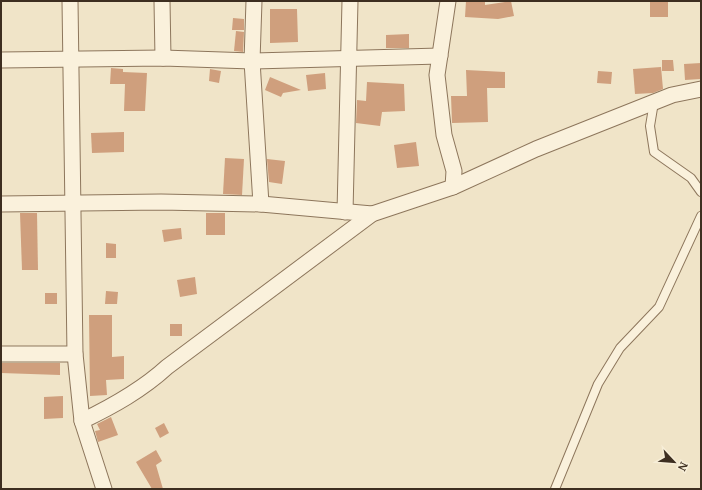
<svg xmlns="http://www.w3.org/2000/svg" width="702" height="490" viewBox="0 0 702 490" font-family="'PT Serif',serif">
  <rect width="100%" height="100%" fill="#f0e4c8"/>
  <!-- building -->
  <g fill="#cf9f7d">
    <polygon points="466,1 485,1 485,5 511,1 514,16 498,19 465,17"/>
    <rect x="650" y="1" width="18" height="16"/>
    <polygon points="270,9 297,9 298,42 270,43"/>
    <polygon points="233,18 244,19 244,30 232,30"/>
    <polygon points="236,31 244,32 243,52 234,51"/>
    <polygon points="409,34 409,48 386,48 386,35"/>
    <polygon points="662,60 673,60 674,71 662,71"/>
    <polygon points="701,63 701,79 685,80 684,64"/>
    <polygon points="661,67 663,89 653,93 635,94 633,69"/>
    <polygon points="111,68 123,69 123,72 147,73 145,111 124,111 125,84 110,84"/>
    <polygon points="210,69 221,71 219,83 209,81"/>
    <polygon points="466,70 505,72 505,88 487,88 488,122 452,123 451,96 467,96"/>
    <polygon points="598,71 612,72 611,84 597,83"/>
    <polygon points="325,73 326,89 308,91 306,75"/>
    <polygon points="270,77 301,90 283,93 281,97 265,90"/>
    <polygon points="367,82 404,84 405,111 382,112 380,126 356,123 357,100 366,101"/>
    <polygon points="124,132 124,152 92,153 91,133"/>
    <polygon points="416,142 419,166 397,168 394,145"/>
    <polygon points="225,158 244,159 242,195 223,194"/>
    <polygon points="267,159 285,161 282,184 269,182"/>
    <polygon points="20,213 37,213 38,270 22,270"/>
    <rect x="206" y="213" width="19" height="22"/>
    <polygon points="181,228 182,239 164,242 162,230"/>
    <polygon points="106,243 116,244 116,258 106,258"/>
    <polygon points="195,277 197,294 180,297 177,280"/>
    <polygon points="106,291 118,292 117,304 105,304"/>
    <rect x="45" y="293" width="12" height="11"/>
    <polygon points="89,315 112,315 112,357 124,356 124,379 106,380 107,395 90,396"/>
    <rect x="170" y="324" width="12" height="12"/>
    <polygon points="1,363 60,363 60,375 1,373"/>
    <polygon points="63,396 63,418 44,419 44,397"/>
    <polygon points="111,417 118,435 98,442 95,431 100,430 97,424"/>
    <polygon points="164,423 169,433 160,438 155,428"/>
    <polygon points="156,450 162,461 156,465 163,489 152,489 136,462"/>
  </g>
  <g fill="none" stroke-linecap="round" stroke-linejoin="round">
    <!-- service casing -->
    <g stroke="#8d765c" stroke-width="10">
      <g id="service">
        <polyline points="654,102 650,126 654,152 691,178 701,192"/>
        <polyline points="555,489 598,384 620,348 659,307 701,216"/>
      </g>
    </g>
    <!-- minor casing -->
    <g stroke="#8d765c" stroke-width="17">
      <g id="minor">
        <polyline points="70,1 75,354 82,421"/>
        <polyline points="162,1 163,58"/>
        <polyline points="254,1 252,61 261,204"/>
        <polyline points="448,1 437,75 444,135 454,171 453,187"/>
        <polyline points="1,60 163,58 252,61 440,56"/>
        <polyline points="1,204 161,202 261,204 372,214"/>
        <polyline points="345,212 350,1"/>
        <polyline points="1,354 75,354"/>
        <path d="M 104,489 L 82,421 C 113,406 142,390 167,367 L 372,214 L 453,187 L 536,149 L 672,95 L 701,89"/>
      </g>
    </g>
    <!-- service -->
    <use href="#service" stroke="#faf1dc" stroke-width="8"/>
    <!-- minor -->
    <use href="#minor" stroke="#faf1dc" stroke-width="15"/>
  </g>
  <!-- border -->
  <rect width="702" height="490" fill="none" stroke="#3d2e20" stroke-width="4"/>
  <!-- north arrow -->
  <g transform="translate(674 462) rotate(116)" stroke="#f7eed8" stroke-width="3" paint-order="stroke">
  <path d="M0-3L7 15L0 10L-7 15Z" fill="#3d2e20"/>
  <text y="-6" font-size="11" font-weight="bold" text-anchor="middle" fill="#3d2e20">N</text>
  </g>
</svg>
